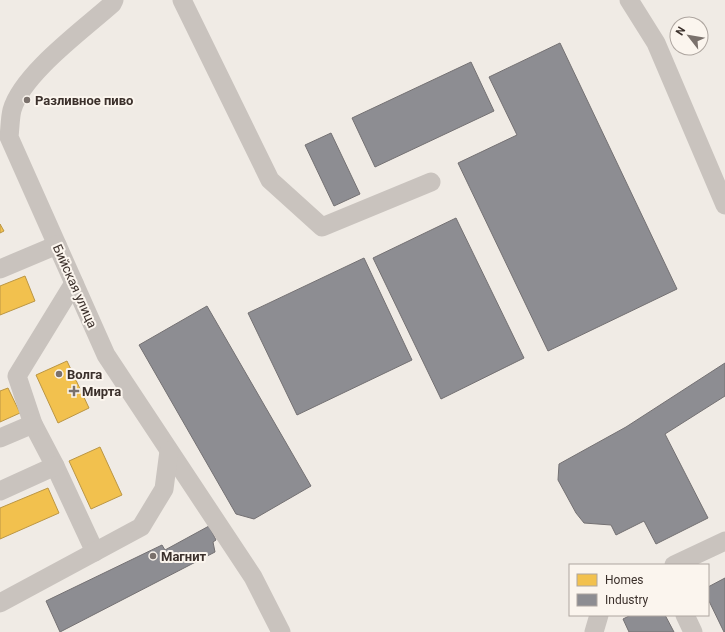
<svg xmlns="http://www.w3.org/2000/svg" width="725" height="632" viewBox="0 0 725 632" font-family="Roboto,sans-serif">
  <rect width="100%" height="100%" fill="#f0ebe5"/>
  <!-- homes -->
  <g fill="#f2c14e" stroke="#bb9644">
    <polygon points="0,224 4,231 0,233"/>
    <polygon points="25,276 35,301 0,315 0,286"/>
    <polygon points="67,361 89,408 58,423 36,375"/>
    <polygon points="8,388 20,413 0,422 0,391"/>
    <polygon points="100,447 122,495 91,509 69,461"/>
    <polygon points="48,488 59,513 0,539 0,508"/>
  </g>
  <!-- industry -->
  <g fill="#8d8d92" stroke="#747173">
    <polygon points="560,43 677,289 548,351 458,163 517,135 489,77"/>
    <polygon points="471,62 494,111 375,167 352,118"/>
    <polygon points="331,133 360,194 334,206 305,145"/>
    <polygon points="456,218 524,358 441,399 373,258"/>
    <polygon points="364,258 412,360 297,415 248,313"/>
    <polygon points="207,306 311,486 254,519 236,514 139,345"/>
    <polygon points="725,363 725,396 665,434 708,518 656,544 644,521 616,535 611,525 584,523 576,513 558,480 559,464 626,427"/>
    <polygon points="209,526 216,540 213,542 215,552 60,632 46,601 162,545 165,550"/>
    <polygon points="725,578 725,632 724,632 708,599 708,587"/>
    <polygon points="631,615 665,615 674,632 629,632 623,619"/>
  </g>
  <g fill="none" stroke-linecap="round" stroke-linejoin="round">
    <!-- minor -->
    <g stroke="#c9c3be" stroke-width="19">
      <path d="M 114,0 L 112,4 C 84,29 22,74 12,110 C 10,118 10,129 9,137 L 106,355 L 253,577 L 281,632"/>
      <polyline points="182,0 270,180 322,227 431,182"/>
      <polyline points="629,0 656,43 725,205"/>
      <polyline points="0,269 57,245"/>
      <polyline points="74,283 17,376 33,424 55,466 95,552"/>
      <polyline points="0,438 33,424"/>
      <polyline points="0,491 55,466"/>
      <polyline points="674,565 725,541"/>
      <polyline points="0,603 141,527 164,489 169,451"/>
      <polyline points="685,615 693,632"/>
      <polyline points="594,632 599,615"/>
    </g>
  </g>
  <!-- markers -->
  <g fill="#7a716c" stroke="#fbf5ee" stroke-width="1.5">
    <circle cx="27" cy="100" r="4"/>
    <circle cx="59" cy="374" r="4"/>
    <path d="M72 385h4v4h4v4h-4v4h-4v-4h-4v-4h4z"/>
    <circle cx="153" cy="556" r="4"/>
  </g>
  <g text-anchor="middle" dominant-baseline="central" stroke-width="4" stroke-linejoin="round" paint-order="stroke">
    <!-- poi labels -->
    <g font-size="13" font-weight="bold" fill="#3b302b" stroke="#fbf5ee" text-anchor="start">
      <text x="35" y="100">Разливное пиво</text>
      <text x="67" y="374">Волга</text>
      <text x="82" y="391">Мирта</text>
      <text x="161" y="556">Магнит</text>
    </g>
    <!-- street labels -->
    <g font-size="13" fill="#3b302b" stroke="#fbf5ee">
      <text transform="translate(75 286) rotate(66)">Бийская улица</text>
    </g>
  </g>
  <!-- legend -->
  <rect x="569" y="564" width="140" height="52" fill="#fbf5ee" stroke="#aea6a0"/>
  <rect x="577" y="574" width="20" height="12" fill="#f2c14e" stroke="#aea6a0"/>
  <text x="605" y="584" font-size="12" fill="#3b302b">Homes</text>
  <rect x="577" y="594" width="20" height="12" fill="#8d8d92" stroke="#aea6a0"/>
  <text x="605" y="604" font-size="12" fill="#3b302b">Industry</text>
  <!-- north arrow -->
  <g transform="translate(689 36) rotate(301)"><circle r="19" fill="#fbf5ee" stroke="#aea6a0"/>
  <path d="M0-3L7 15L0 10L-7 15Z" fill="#7a716c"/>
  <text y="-6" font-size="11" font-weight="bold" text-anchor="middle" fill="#3b302b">N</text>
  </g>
</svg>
